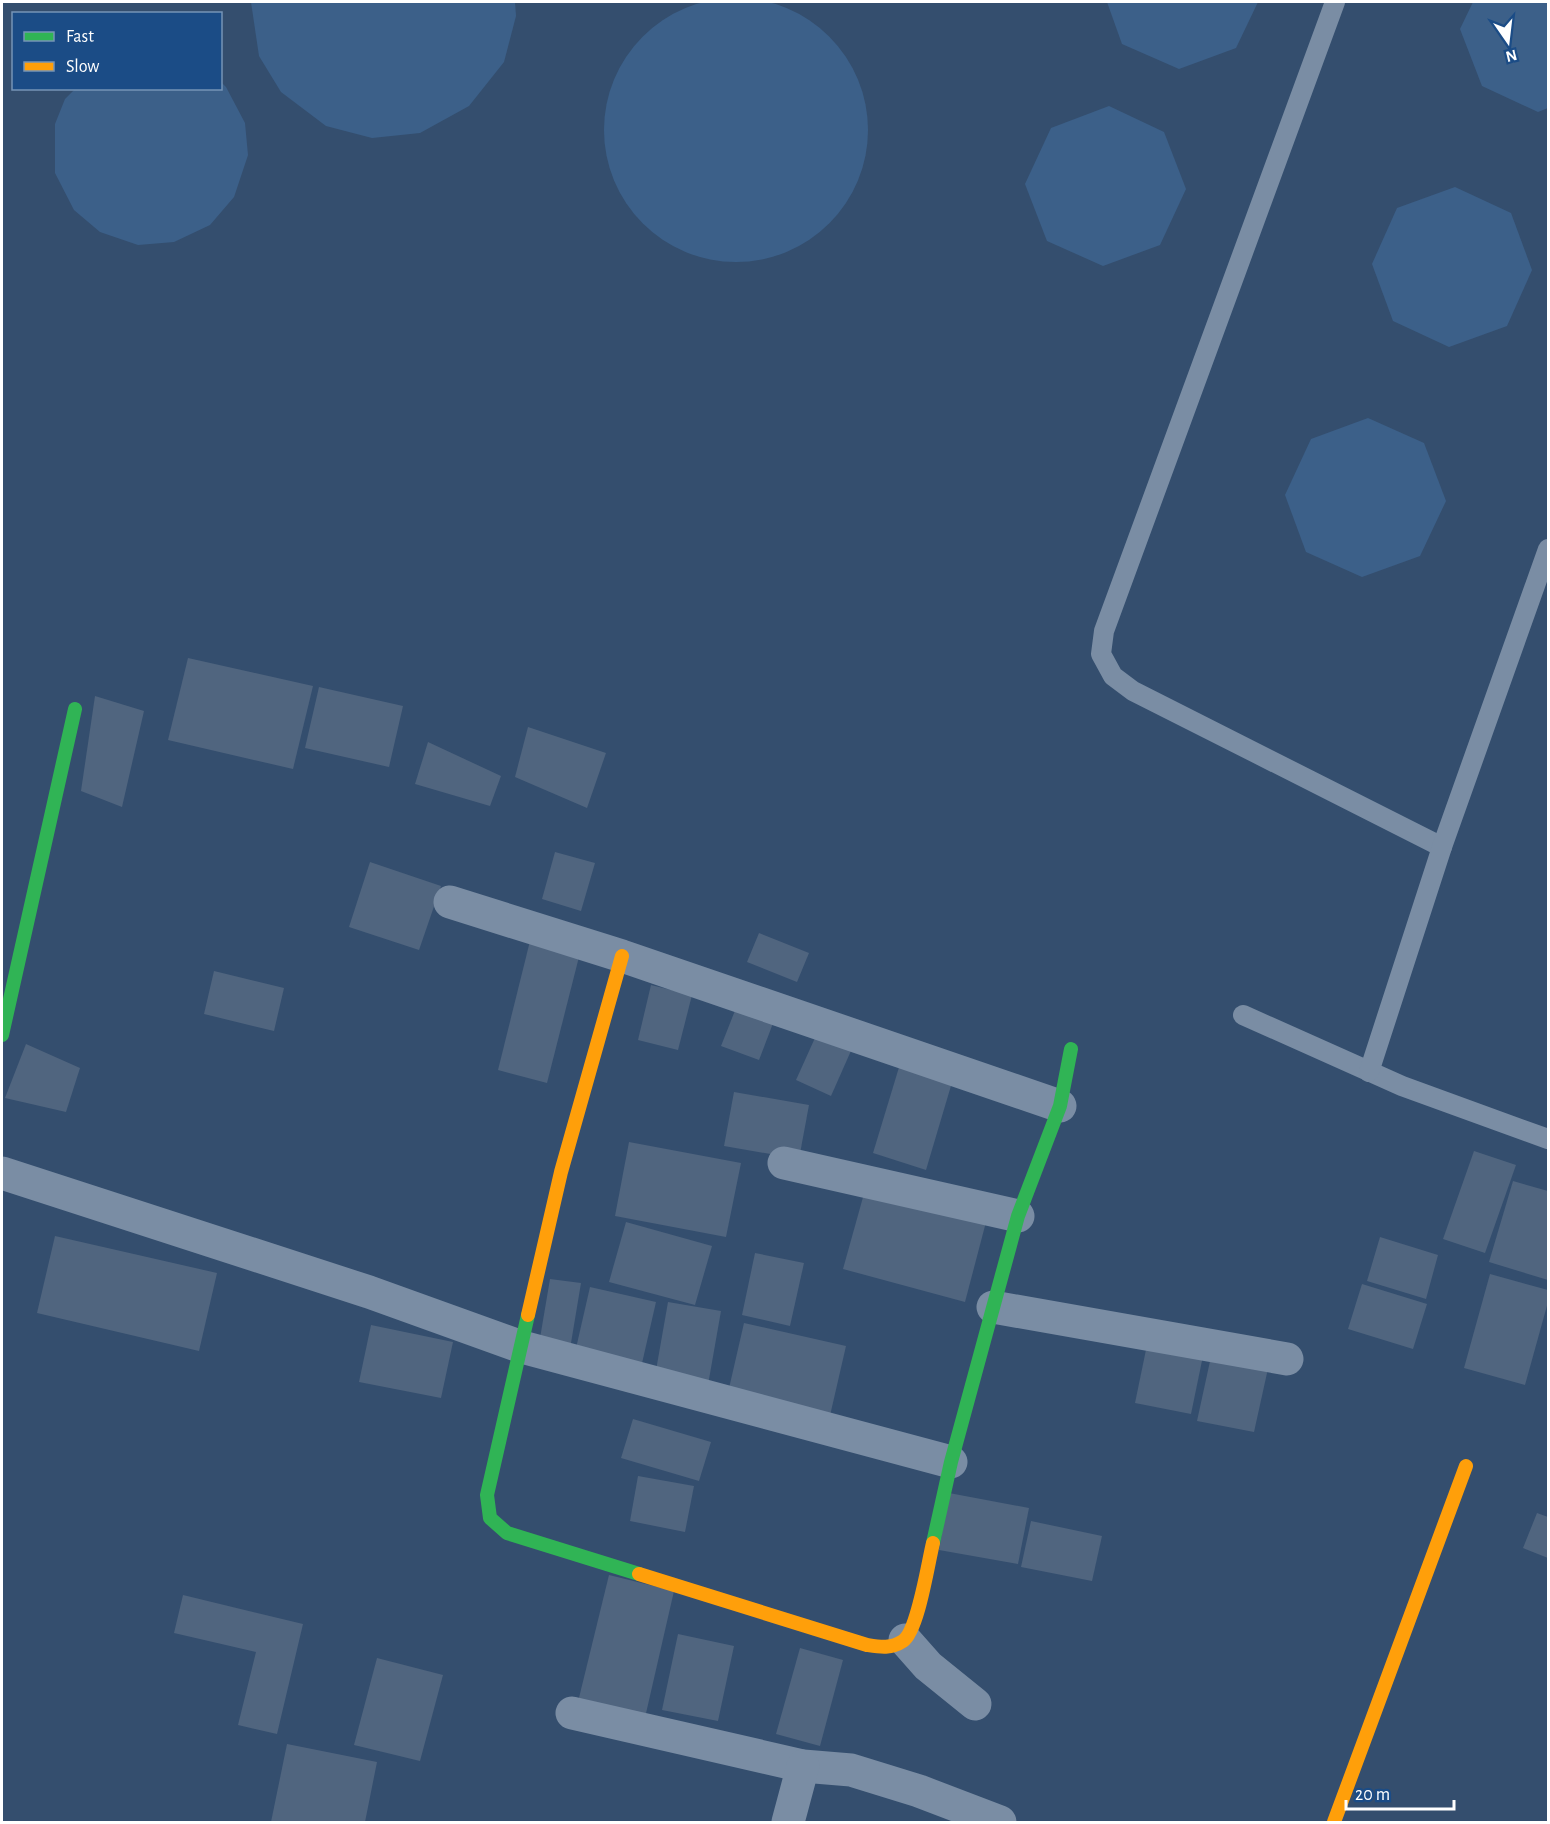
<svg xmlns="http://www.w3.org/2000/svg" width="1550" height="1824" font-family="'Alegreya Sans',sans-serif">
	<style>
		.water { fill: #3c6089 }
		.building { fill: #50657f }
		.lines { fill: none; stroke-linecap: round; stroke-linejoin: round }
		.lane { stroke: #7a8da4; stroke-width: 20 }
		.street { stroke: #7a8da4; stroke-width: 33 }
		.fast { stroke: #30b455; stroke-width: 14 }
		.slow { stroke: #ff9f0a; stroke-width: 14 }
	</style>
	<rect width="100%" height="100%" fill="#344e6e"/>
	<!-- water -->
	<g class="water">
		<circle cx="736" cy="130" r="132"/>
		<polygon points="251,2 515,2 516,16 504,62 469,106 420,133 372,138 326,126 281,92 259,56"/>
		<polygon points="1107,2 1258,2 1236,48 1179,69 1122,44"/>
		<polygon points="1473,2 1548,2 1548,108 1538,112 1482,86 1460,29"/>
		<polygon points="221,82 226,87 245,123 248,155 234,197 210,225 174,242 138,245 100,232 74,210 55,173 55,124 65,99 75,89 220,88"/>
		<polygon points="1109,106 1164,132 1186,189 1160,245 1103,266 1047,241 1025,184 1051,128"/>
		<polygon points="1455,187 1511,213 1532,270 1507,326 1449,347 1393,321 1372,264 1397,208"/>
		<polygon points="1368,418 1424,443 1446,501 1420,556 1362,577 1306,552 1285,495 1311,439"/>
	</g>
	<!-- building -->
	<g class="building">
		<polygon points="188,658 313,686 293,769 168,740"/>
		<polygon points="319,687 403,706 389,767 305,748"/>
		<polygon points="95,696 144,711 122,807 81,791"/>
		<polygon points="528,727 606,753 587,808 515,777"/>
		<polygon points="428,742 501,776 490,806 415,784"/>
		<polygon points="555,852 595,863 581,911 542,899"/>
		<polygon points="370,862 441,886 419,950 349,927"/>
		<polygon points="759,933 809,953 797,982 747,962"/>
		<polygon points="531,937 581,949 547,1083 498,1070"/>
		<polygon points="214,971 284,988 274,1031 204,1014"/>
		<polygon points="651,985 692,995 678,1050 638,1040"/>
		<polygon points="738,1003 775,1018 759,1060 721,1046"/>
		<polygon points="819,1029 854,1044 831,1096 796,1080"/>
		<polygon points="26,1044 80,1068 66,1112 5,1098"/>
		<polygon points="900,1064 953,1079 926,1170 873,1153"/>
		<polygon points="734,1092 809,1105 799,1159 724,1146"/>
		<polygon points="629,1142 741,1163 726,1237 615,1216"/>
		<polygon points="1474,1151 1516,1165 1485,1253 1443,1239"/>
		<polygon points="1513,1181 1548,1191 1548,1280 1489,1262"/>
		<polygon points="865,1190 986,1222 965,1302 843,1269"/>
		<polygon points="626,1222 712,1246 695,1305 609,1282"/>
		<polygon points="55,1236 217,1273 199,1351 37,1313"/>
		<polygon points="1380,1237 1438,1255 1426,1299 1367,1281"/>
		<polygon points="755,1253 804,1263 790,1326 742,1315"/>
		<polygon points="1490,1274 1548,1290 1548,1302 1525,1385 1464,1368"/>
		<polygon points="550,1279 581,1283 570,1349 539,1344"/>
		<polygon points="1362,1284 1427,1304 1413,1349 1348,1329"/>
		<polygon points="590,1287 656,1302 640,1372 574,1357"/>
		<polygon points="668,1302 721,1311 708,1385 655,1376"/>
		<polygon points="744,1323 846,1346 829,1420 727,1397"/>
		<polygon points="371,1325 453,1342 441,1398 359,1382"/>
		<polygon points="1148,1340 1204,1351 1191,1414 1135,1403"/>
		<polygon points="1212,1352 1269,1364 1254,1432 1197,1421"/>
		<polygon points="633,1419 711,1442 699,1481 621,1458"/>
		<polygon points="638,1476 694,1486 685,1532 630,1521"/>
		<polygon points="949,1493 1029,1508 1018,1564 939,1550"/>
		<polygon points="1537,1513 1548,1517 1548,1558 1523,1548"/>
		<polygon points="1031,1521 1102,1536 1092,1581 1021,1567"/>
		<polygon points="609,1575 674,1591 644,1722 577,1706"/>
		<polygon points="183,1595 303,1624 277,1734 238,1725 256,1652 174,1633"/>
		<polygon points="678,1634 734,1646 718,1721 662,1710"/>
		<polygon points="800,1648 843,1660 820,1746 776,1734"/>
		<polygon points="377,1658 443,1675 420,1761 354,1745"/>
		<polygon points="287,1744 377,1762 365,1822 271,1822"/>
	</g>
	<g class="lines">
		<!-- lane -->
		<g class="lane">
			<polyline points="1335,2 1104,631 1101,654 1113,676 1133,691 1442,847"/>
			<polyline points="1243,1015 1402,1086 1548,1139"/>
			<polyline points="1369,1072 1442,847 1548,549"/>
		</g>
		<!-- street -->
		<g class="street">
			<polyline points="450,902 622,956 1060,1106"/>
			<polyline points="784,1163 1018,1216"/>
			<polyline points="2,1173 369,1292 522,1347 951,1462"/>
			<polyline points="993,1307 1287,1359"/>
			<polyline points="905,1640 928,1666 975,1704"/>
			<polyline points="572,1713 803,1766 851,1770 919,1791 1000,1822"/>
			<polyline points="788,1822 803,1766"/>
		</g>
		<!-- fast -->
		<g class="fast">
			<polyline points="2,1035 75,709"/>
			<polyline points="528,1315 487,1495 490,1518 507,1533 639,1574"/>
			<polyline points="933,1543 951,1462 1018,1216 1060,1106 1071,1049"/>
		</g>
		<!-- slow -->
		<g class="slow">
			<polyline points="528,1315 561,1172 622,956"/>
			<path d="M 639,1574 L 867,1645 C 880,1647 891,1649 903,1641 C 918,1631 928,1563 933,1543"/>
			<polyline points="1334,1822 1466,1466"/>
		</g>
	</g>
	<!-- border -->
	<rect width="1550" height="1824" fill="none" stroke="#ffffff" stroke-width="6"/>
	<!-- legend -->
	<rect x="12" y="12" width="210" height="78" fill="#1b4c86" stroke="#7694b6" stroke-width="1.5"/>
	<rect x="24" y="32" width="30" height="9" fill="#30b455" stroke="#7694b6" stroke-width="1.5"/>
	<text x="66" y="42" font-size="18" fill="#ffffff">Fast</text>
	<rect x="24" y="62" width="30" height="9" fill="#ff9f0a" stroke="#7694b6" stroke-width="1.5"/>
	<text x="66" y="72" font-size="18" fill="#ffffff">Slow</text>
	<!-- north arrow -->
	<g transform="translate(1508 42) rotate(166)" stroke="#1b4c86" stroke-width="4.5" paint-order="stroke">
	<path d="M0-4.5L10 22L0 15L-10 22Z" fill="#ffffff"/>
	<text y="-9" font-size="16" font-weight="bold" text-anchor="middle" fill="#ffffff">N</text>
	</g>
	<!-- scale -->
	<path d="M1346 1800v9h108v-9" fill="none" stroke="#ffffff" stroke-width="3"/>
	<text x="1355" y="1800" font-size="18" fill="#ffffff" stroke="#1b4c86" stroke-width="4.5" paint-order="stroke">20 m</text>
</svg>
